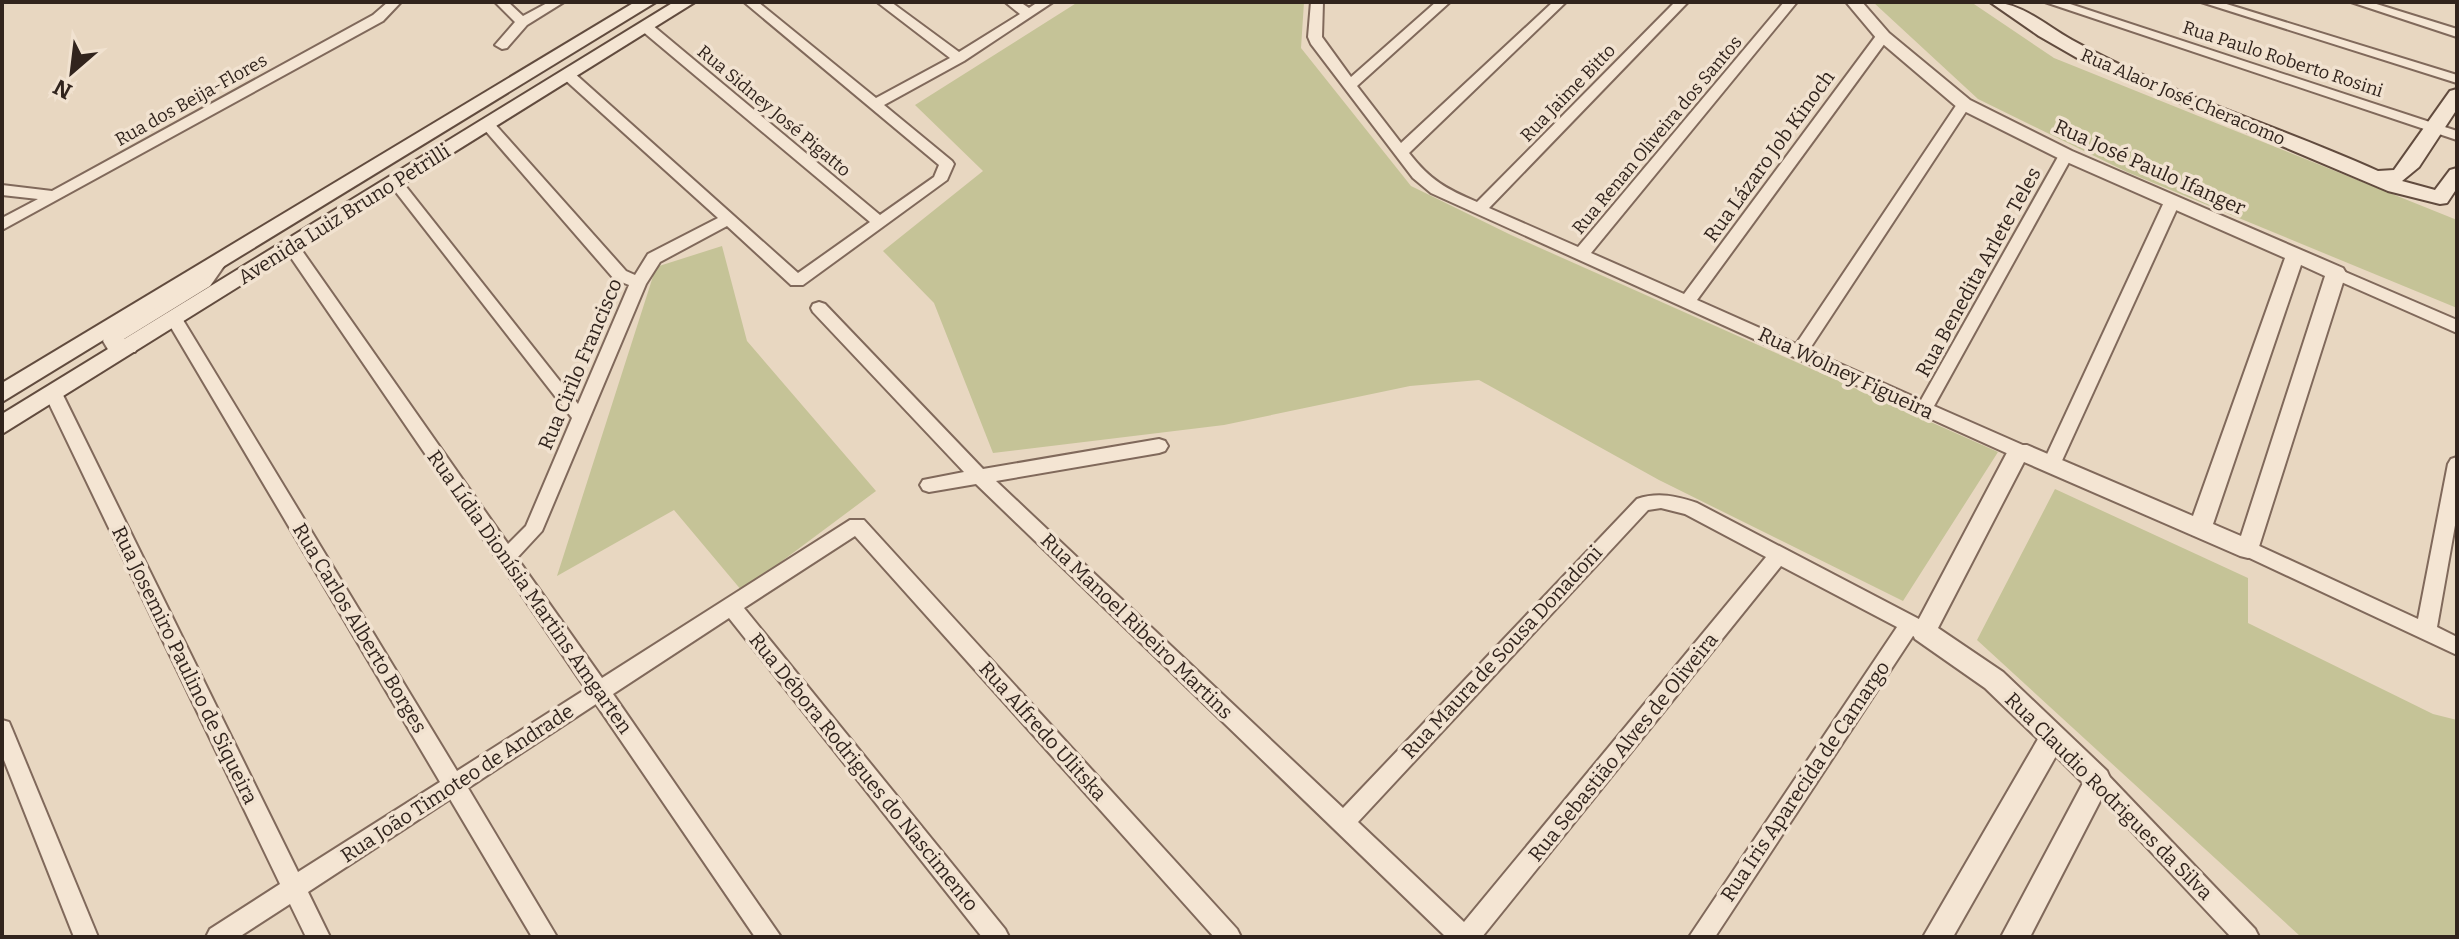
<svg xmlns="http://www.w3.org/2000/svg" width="2459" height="939" font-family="Bitter,serif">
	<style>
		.green { fill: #c5c397 }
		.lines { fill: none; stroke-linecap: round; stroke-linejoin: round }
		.minor-casing { stroke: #80695b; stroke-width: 4 }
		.tertiary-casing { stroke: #80695b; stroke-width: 4 }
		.secondary-casing { stroke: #614b3e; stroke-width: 4 }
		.minor { fill: #f4e5d3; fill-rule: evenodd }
		.tertiary { fill: #f4e5d3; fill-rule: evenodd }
		.secondary { fill: #f4e5d3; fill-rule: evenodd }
		.labels { text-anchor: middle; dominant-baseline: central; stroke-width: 7; stroke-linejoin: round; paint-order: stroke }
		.far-street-label { font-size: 18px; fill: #31241d; stroke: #f1e2d0 }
		.street-label { font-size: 20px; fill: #31241d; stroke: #f1e2d0 }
	</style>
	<rect width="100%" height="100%" fill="#e8d7c1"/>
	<!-- green -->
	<g class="green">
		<polygon points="1078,2 1304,2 1301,48 1411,186 1511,235 1998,452 1903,601 1659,480 1479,380 1410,386 1224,425 993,453 934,303 883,251 983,171 915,105"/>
		<polygon points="1873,2 1971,2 2054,58 2457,220 2457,308 2127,172 1978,99"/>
		<polygon points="722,246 747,341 876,491 742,591 674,510 557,576 656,267"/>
		<polygon points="2055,489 2248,578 2248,623 2433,714 2457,720 2457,937 2301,937 1977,640"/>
	</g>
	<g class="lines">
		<defs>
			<g id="minor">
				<polygon points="388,2 401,2 383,21 2,230 2,218 38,199 2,195 2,185 52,191 373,15"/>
				<polygon points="495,2 508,2 523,16 549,2 564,2 527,25 507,48 502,49 495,45 515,22"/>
				<polygon points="744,2 758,2 876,98 950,58 877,2 891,2 959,52 1020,14 1005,2 1020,2 1029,8 1038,2 1053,2 964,61 884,105 952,161 954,164 947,180 803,285 791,285 727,226 660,262 646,284 542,531 517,558 602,678 850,520 864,520 1237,929 1241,937 1214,937 855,536 744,608 1005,929 1009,937 982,937 729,618 613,694 781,937 755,937 596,704 468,788 557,937 532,937 450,799 308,892 330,937 306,937 290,904 239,937 206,937 210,929 280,884 44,393 47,389 53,387 62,393 298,872 440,782 166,319 174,313 180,315 457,771 586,689 283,246 291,241 296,242 508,544 526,526 572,418 388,182 390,179 400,179 578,404 629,285 614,279 483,128 483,122 493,122 626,271 635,275 648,254 718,218 563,78 563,72 573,72 798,273 870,222 641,30 641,24 651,24 880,215 934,177 939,165"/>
				<path d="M 1311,2 L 1323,2 L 1322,37 L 1351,77 L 1436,2 L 1450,2 L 1357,86 L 1401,143 L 1553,2 L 1566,2 L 1409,153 C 1430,180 1446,189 1477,202 L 1675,2 L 1688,2 L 1489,208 L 1578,247 L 1784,2 L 1797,2 L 1591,253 L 1684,294 L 1878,33 L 1888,33 L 1888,39 L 1697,300 L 1796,344 L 1959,101 L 1969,101 L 1971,104 L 1809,350 L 1921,400 L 2059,155 L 2066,150 L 2071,152 L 2073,155 L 1934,406 L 2025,446 L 2028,451 L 2025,456 L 2013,456 L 1431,193 L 1413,178 L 1311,44 L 1308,37 Z"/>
				<polygon points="2045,2 2064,2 2457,131 2457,140"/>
				<polygon points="2201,2 2220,2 2457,75 2457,83"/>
				<polygon points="2351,2 2370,2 2457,29 2457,37"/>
				<polygon points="2172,197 2180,202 2060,465 2057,470 2045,470 2042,465 2164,202"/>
				<polygon points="2336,268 2457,320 2457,333 2330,277 2328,273"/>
				<path d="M 819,302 L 825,304 L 983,469 L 1159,439 L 1165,441 L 1168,446 L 1165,451 L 1159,453 L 996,481 L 1343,808 L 1637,499 C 1658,492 1676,496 1697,503 L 1917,618 L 1931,626 L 1934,632 L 1931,638 L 1924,640 L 1913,636 L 1715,937 L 1689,937 L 1897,627 L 1781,566 L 1482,937 L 1446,937 L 976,484 L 929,492 L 923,490 L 920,485 L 923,480 L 964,472 L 813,312 L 811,308 L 813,304 ZM 1661,508 L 1685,514 L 1766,557 L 1464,922 L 1358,822 L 1648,510 Z"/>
				<polygon points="2457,457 2457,514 2437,627 2457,637 2457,655 2241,554 2239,549 2241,544 2248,541 2255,544 2418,619 2448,464 2451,459"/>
				<polygon points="2,720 9,722 12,729 98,937 74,937 2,755"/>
				<polygon points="2098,770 2106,773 2255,929 2259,937 2231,937 2090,787 2087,780 2090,773"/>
			</g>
			<g id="tertiary">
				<path d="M 1846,2 L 1862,2 L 1889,33 L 1970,100 L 2072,151 L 2343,268 L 2346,273 L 2256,556 L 2248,558 L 2240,556 L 2024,462 L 1938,628 L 2003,672 L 2107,771 L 2111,780 L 2030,937 L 2001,937 L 2083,783 L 2056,756 L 1953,937 L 1923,937 L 2038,739 L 1985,688 L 1915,639 L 1912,632 L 2011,445 L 2027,445 L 2193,516 L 2285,258 L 2060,159 L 1958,108 L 1877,39 ZM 2301,265 L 2325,276 L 2241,536 L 2213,524 Z"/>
				<polygon points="214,259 224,266 210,286 124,339 135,342 138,347 135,352 109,351 103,341 109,330 196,276 207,261"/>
			</g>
			<g id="secondary">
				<polygon points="635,2 656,2 2,402 2,383"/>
				<polygon points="674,2 695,2 2,434 2,414"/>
				<path d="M 1990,2 C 2021,2 2045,25 2072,40 C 2169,94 2276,125 2378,171 L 2394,170 L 2450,91 L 2457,89 L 2457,109 L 2419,167 L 2402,181 L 2435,190 L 2450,170 L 2457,168 L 2457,188 L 2447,203 L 2440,204 L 2388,191 L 2086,63 L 2039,36 Z"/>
			</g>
		</defs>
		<!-- minor casing -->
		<use href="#minor" class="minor-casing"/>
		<!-- tertiary casing -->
		<use href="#tertiary" class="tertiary-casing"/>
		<!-- secondary casing -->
		<use href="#secondary" class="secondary-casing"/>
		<!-- minor -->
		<use href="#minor" class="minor"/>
		<!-- tertiary -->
		<use href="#tertiary" class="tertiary"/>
		<!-- secondary -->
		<use href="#secondary" class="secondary"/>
	</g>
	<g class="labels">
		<!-- far-street labels -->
		<g class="far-street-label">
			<text transform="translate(2283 59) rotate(18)">Rua Paulo Roberto Rosini</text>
			<text transform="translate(1568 93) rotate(-46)">Rua Jaime Bitto</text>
			<text transform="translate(2183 97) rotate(23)">Rua Alaor José Cheracomo</text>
			<text transform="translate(191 100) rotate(-29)">Rua dos Beija-Flores</text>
			<text transform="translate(774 111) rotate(40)">Rua Sidney José Pigatto</text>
			<text transform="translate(1657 135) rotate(-50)">Rua Renan Oliveira dos Santos</text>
		</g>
		<!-- street labels -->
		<g class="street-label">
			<text transform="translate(1769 156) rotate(-54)">Rua Lázaro Job Kinoch</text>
			<text transform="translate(2150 167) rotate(24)">Rua José Paulo Ifanger</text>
			<text transform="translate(344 214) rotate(-32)">Avenida Luiz Bruno Petrilli</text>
			<text transform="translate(1978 272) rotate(-61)">Rua Benedita Arlete Teles</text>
			<text transform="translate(580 364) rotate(-67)">Rua Cirilo Francisco</text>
			<text transform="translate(1846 373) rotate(25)">Rua Wolney Figueira</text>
			<text transform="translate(530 592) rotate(55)">Rua Lídia Dionísia Martins Amgarten</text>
			<text transform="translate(1137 626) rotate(44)">Rua Manoel Ribeiro Martins</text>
			<text transform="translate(360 628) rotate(59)">Rua Carlos Alberto Borges</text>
			<text transform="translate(1502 652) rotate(-47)">Rua Maura de Sousa Donadoni</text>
			<text transform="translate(185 665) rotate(64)">Rua Josemiro Paulino de Siqueira</text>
			<text transform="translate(1043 731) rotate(48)">Rua Alfredo Ulitska</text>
			<text transform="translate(1623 747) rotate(-51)">Rua Sebastião Alves de Oliveira</text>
			<text transform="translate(864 772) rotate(51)">Rua Débora Rodrigues do Nascimento</text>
			<text transform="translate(1805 781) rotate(-56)">Rua Iris Aparecida de Camargo</text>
			<text transform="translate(457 783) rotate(-33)">Rua João Timoteo de Andrade</text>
			<text transform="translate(2109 796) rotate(45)">Rua Claudio Rodrigues da Silva</text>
		</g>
	</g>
	<!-- border -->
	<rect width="2459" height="939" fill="none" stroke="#31241d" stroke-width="8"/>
	<!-- north arrow -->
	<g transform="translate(72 72) rotate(208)" stroke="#f1e2d0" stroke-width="6" paint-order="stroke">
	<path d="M0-6L14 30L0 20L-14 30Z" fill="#31241d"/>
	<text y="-12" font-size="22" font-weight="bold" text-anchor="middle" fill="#31241d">N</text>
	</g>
</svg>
